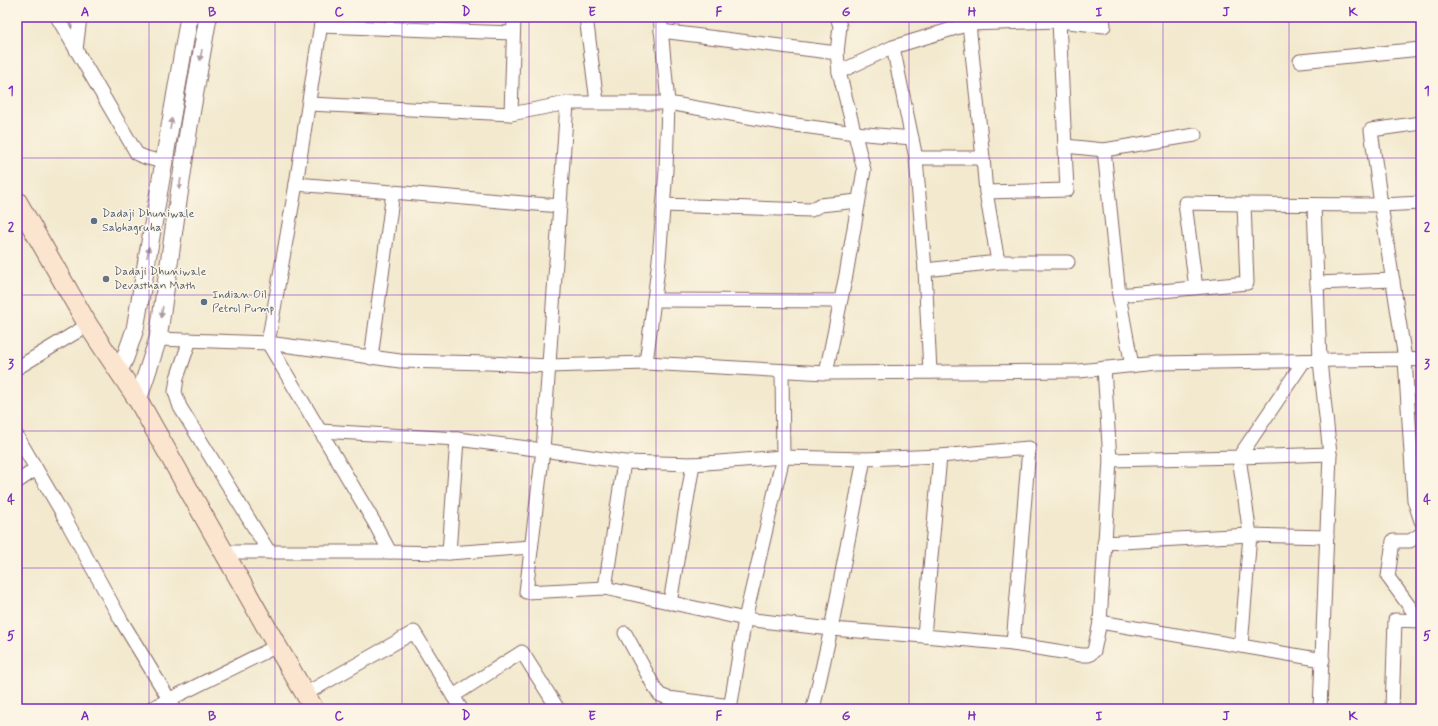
<svg xmlns="http://www.w3.org/2000/svg" width="1438" height="726" font-family="Mynerve,sans-serif">
	<style>
		.lines { fill: none; stroke-linecap: round; stroke-linejoin: round }
		.minor-casing { stroke: #856664; stroke-width: 15 }
		.tertiary-casing { stroke: #856664; stroke-width: 19 }
		.secondary-casing { stroke: #856664; stroke-width: 21 }
		.minor { stroke: #fff; stroke-width: 13 }
		.tertiary { stroke: #fff; stroke-width: 17 }
		.secondary { stroke: #fbe5cf; stroke-width: 19 }
		.oneway { fill: #ae9aa0 }
		.grid { fill: none; stroke: #7b2cbf; stroke-width: 1; stroke-opacity: 0.55 }
		.service-dot { fill: #5c6f8a; stroke: #fcf5e5; stroke-width: 1.5 }
		.worship-dot { fill: #6b7280; stroke: #fcf5e5; stroke-width: 1.5 }
		.labels { text-anchor: middle; dominant-baseline: central; stroke-width: 3; stroke-linejoin: round; paint-order: stroke }
		.service-label { font-size: 12px; fill: #4e5e75; stroke: #fcf5e5; text-anchor: start }
		.worship-label { font-size: 12px; fill: #5b616d; stroke: #fcf5e5; text-anchor: start }
		.neatline { fill: none; stroke: #7b2cbf; stroke-width: 1.5 }
		.grid-label { font-size: 13px; text-anchor: middle; font-weight: bold; fill: #7b2cbf }
	</style>
	<rect width="100%" height="100%" fill="#fcf5e5"/>
	<filter id="ink" filterUnits="userSpaceOnUse"><feTurbulence type="fractalNoise" baseFrequency=".025" numOctaves="2"/><feDisplacementMap in="SourceGraphic" scale="8" xChannelSelector="R" yChannelSelector="G"/><feConvolveMatrix kernelMatrix="1 2 1 2 8 2 1 2 1" color-interpolation-filters="sRGB"/></filter>
	<filter id="wash" filterUnits="userSpaceOnUse"><feTurbulence type="fractalNoise" baseFrequency=".012" numOctaves="4" result="noise"/><feDisplacementMap in="SourceGraphic" scale="16" xChannelSelector="R" yChannelSelector="G"/><feGaussianBlur stdDeviation="0.9" result="paint"/><feColorMatrix in="noise" values="0 0 0 0 0 0 0 0 0 0 0 0 0 0 0 0 0 1.4 0 .05"/><feComposite in="paint" operator="in"/></filter>
	<g filter="url(#wash)">
		<rect width="100%" height="100%" fill="#f2e9ce"/>
	</g>
	<g filter="url(#ink)">
		<g class="lines">
			<defs>
				<g id="minor">
					<polyline points="57,17 137,154 147,158 164,162"/>
					<polyline points="322,17 296,184 268,343 374,522 390,552 449,553 457,439 543,450 567,103"/>
					<polyline points="586,17 597,102"/>
					<polyline points="660,17 668,103 788,124 855,133 912,138"/>
					<polyline points="837,17 840,26 837,53"/>
					<polyline points="1059,21 1104,26 1103,17"/>
					<polyline points="969,24 1059,21 1067,190 986,192"/>
					<polyline points="321,26 513,33"/>
					<polyline points="661,31 837,53 839,72"/>
					<polyline points="76,50 80,17"/>
					<polyline points="1300,61 1421,49"/>
					<polyline points="309,104 511,114"/>
					<polyline points="1421,123 1371,130 1381,205 1405,359 1421,360"/>
					<polyline points="1065,146 1104,150 1119,295 1247,283 1244,204 1185,203 1196,288"/>
					<polyline points="1104,150 1195,135"/>
					<polyline points="916,158 983,158"/>
					<polyline points="296,184 560,206"/>
					<polyline points="1244,204 1381,205 1421,203"/>
					<polyline points="663,205 811,210 820,205 858,201"/>
					<polyline points="1314,205 1320,361 1330,454 1320,709"/>
					<polyline points="998,262 1068,262"/>
					<polyline points="925,270 930,372"/>
					<polyline points="1317,283 1393,280"/>
					<polyline points="1119,295 1132,366"/>
					<polyline points="654,300 840,301"/>
					<polyline points="158,339 268,343 400,361 489,363 549,366 646,363 659,260 666,170 668,103 567,103 511,114 514,17"/>
					<polyline points="190,340 177,378 175,392 180,407 269,552"/>
					<polyline points="371,358 393,192"/>
					<polyline points="646,363 826,373 846,275 864,170 839,72 893,47 916,158 925,270 998,262 986,192 983,158 969,24 893,47"/>
					<polyline points="17,368 88,325"/>
					<polyline points="826,373 1079,371 1156,363 1405,359 1414,500 1421,521"/>
					<polyline points="320,431 457,439"/>
					<polyline points="17,436 61,511 121,620 175,709"/>
					<polyline points="1110,460 1239,457 1304,361"/>
					<polyline points="624,462 543,450 526,592 605,588 745,619 831,629 924,636 940,456"/>
					<polyline points="17,482 36,469"/>
					<polyline points="1104,543 1250,535 1239,457 1330,454"/>
					<polyline points="224,552 390,552"/>
					<polyline points="449,553 531,547"/>
					<polyline points="605,588 624,462 693,464 783,457 864,459"/>
					<polyline points="670,603 693,464"/>
					<polyline points="1420,621 1388,577 1393,541 1410,541 1421,534"/>
					<polyline points="1100,622 1323,660"/>
					<polyline points="625,633 656,690 660,695 668,698 731,706"/>
					<polyline points="1013,644 1081,655 1089,655 1094,651 1100,622 1110,460 1104,368"/>
					<polyline points="1241,646 1250,535 1327,537"/>
					<polyline points="305,694 414,632 461,709"/>
					<polyline points="453,696 522,652 558,709"/>
					<polyline points="150,709 277,646"/>
					<polyline points="730,709 745,619 783,457 782,371"/>
					<polyline points="813,709 831,629 864,459 940,456 1029,448 1013,644 924,636"/>
					<polyline points="1392,709 1395,620 1421,621"/>
				</g>
				<g id="tertiary">
					<polyline points="119,371 125,358 135,329 189,17"/>
					<polyline points="138,400 158,339 189,126 208,17"/>
				</g>
				<polyline id="secondary" points="17,201 88,325 138,400 277,646 314,709"/>
			</defs>
			<!-- minor casing -->
			<use href="#minor" class="minor-casing"/>
			<!-- tertiary casing -->
			<use href="#tertiary" class="tertiary-casing"/>
			<!-- secondary casing -->
			<use href="#secondary" class="secondary-casing"/>
			<!-- minor -->
			<use href="#minor" class="minor"/>
			<!-- tertiary -->
			<use href="#tertiary" class="tertiary"/>
			<!-- secondary -->
			<use href="#secondary" class="secondary"/>
		</g>
		<!-- one-way arrows -->
		<defs><path id="oneway-solid" d="M-6-.8H1V-3.2L6.5 0L1 3.2V.8H-6Z"/></defs>
		<g class="oneway">
			<use href="#oneway-solid" transform="translate(201 55) rotate(100)"/>
			<use href="#oneway-solid" transform="translate(171 124) rotate(-80)"/>
			<use href="#oneway-solid" transform="translate(180 184) rotate(98)"/>
			<use href="#oneway-solid" transform="translate(148 252) rotate(-80)"/>
			<use href="#oneway-solid" transform="translate(162 312) rotate(98)"/>
		</g>
	</g>
	<!-- grid -->
	<path class="grid" d="M 149,17 L 149,709M 275,17 L 275,709M 402,17 L 402,709M 529,17 L 529,709M 656,17 L 656,709M 782,17 L 782,709M 909,17 L 909,709M 1036,17 L 1036,709M 1163,17 L 1163,709M 1289,17 L 1289,709M 17,158 L 1421,158M 17,295 L 1421,295M 17,431 L 1421,431M 17,568 L 1421,568"/>
	<!-- markers -->
	<g class="service-dot">
		<circle cx="94" cy="221" r="4"/>
		<circle cx="204" cy="302" r="4"/>
	</g>
	<circle class="worship-dot" cx="106" cy="279" r="4"/>
	<g class="labels">
		<!-- service labels -->
		<g class="service-label">
			<text x="102" y="214">Dadaji Dhuniwale<tspan x="102" dy="14">Sabhagruha</tspan></text>
			<text x="212" y="295">Indian Oil<tspan x="212" dy="14">Petrol Pump</tspan></text>
		</g>
		<!-- worship labels -->
		<g class="worship-label">
			<text x="114" y="272">Dadaji Dhuniwale<tspan x="114" dy="14">Devasthan Math</tspan></text>
		</g>
	</g>
	<!-- margin -->
	<rect width="1438" height="726" fill="none" stroke="#fcf5e5" stroke-width="44"/>
	<rect x="22" y="22" width="1394" height="682" class="neatline"/>
	<g class="grid-label">
		<text x="85" y="16">A</text>
		<text x="212" y="16">B</text>
		<text x="339" y="16">C</text>
		<text x="466" y="16">D</text>
		<text x="592" y="16">E</text>
		<text x="719" y="16">F</text>
		<text x="846" y="16">G</text>
		<text x="972" y="16">H</text>
		<text x="1099" y="16">I</text>
		<text x="1226" y="16">J</text>
		<text x="1353" y="16">K</text>
		<text x="11" y="95">1</text>
		<text x="1427" y="95">1</text>
		<text x="11" y="231">2</text>
		<text x="1427" y="231">2</text>
		<text x="11" y="368">3</text>
		<text x="1427" y="368">3</text>
		<text x="11" y="504">4</text>
		<text x="1427" y="504">4</text>
		<text x="11" y="640">5</text>
		<text x="1427" y="640">5</text>
		<text x="85" y="720">A</text>
		<text x="212" y="720">B</text>
		<text x="339" y="720">C</text>
		<text x="466" y="720">D</text>
		<text x="592" y="720">E</text>
		<text x="719" y="720">F</text>
		<text x="846" y="720">G</text>
		<text x="972" y="720">H</text>
		<text x="1099" y="720">I</text>
		<text x="1226" y="720">J</text>
		<text x="1353" y="720">K</text>
	</g>
</svg>
